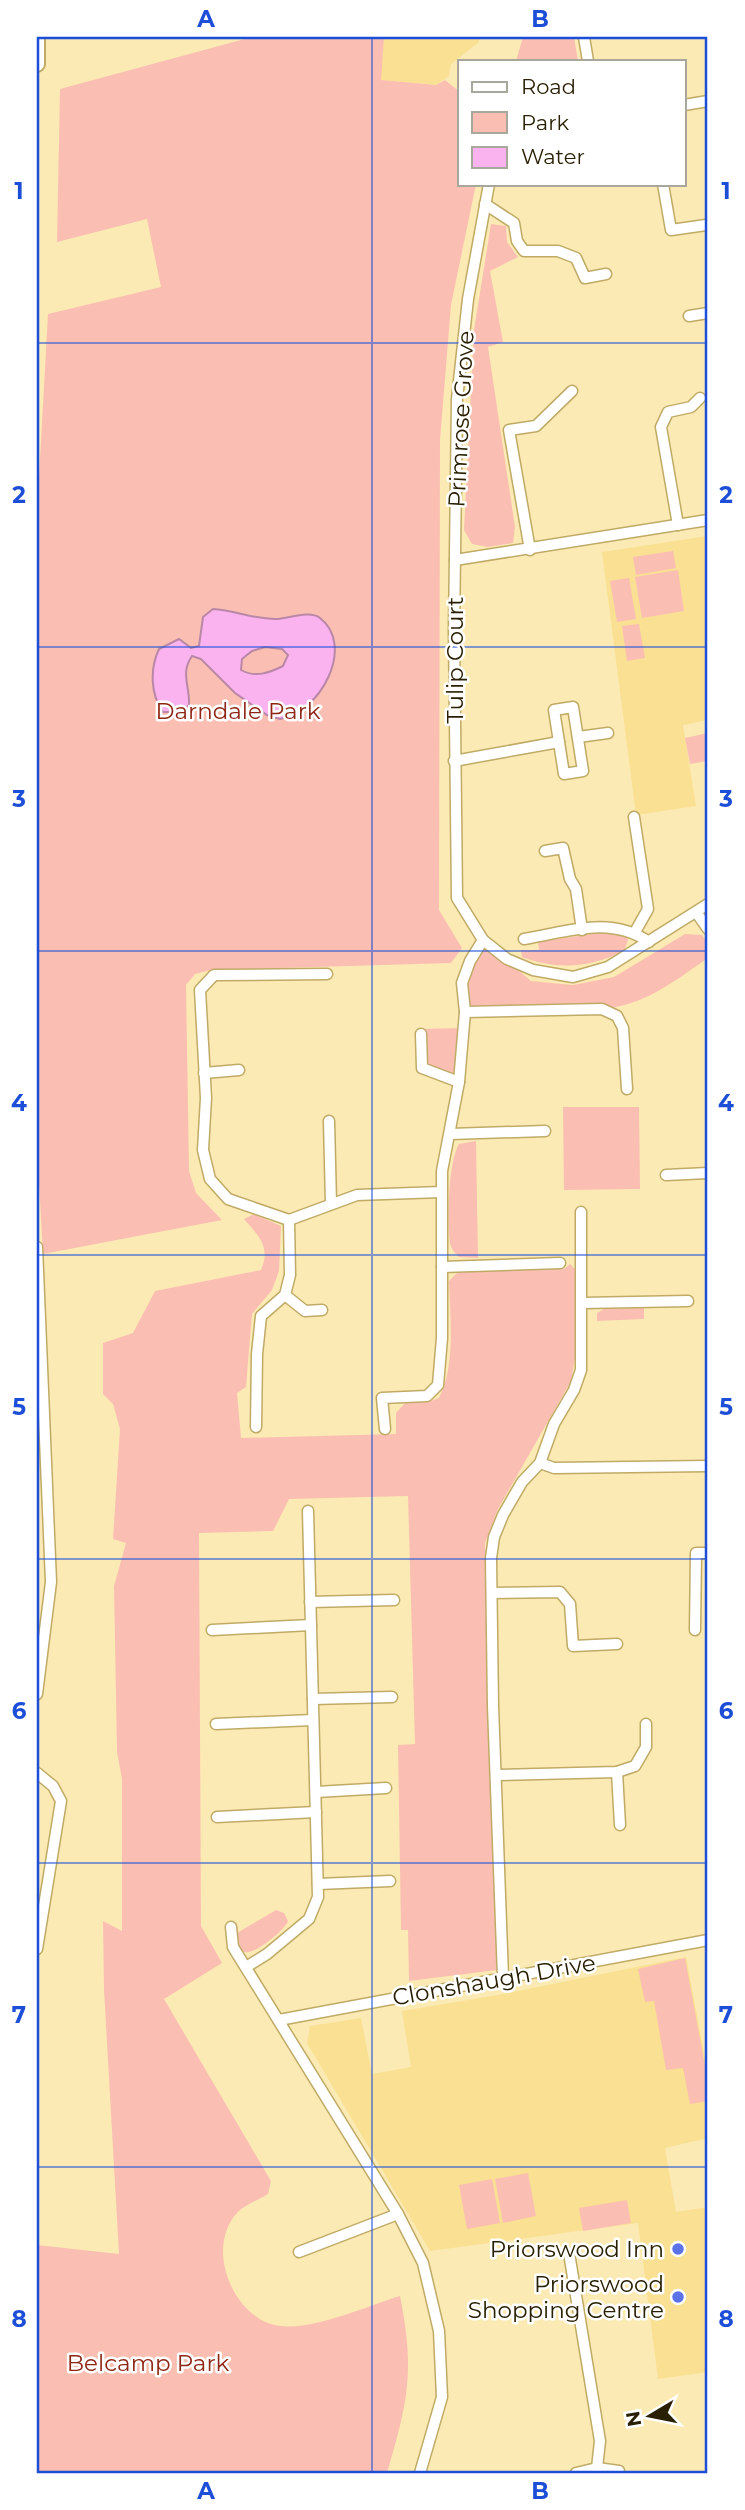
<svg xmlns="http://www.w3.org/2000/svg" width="745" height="2510" font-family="Montserrat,sans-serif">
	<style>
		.built { fill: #f9e092 }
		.green { fill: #fabfb2 }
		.water { fill: #fab3ef; stroke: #bb87a8; stroke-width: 2; fill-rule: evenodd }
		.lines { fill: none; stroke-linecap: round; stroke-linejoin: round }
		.street-casing { stroke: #bfaa66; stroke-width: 13 }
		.secondary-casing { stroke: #bfaa66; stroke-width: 18 }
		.street { stroke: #fff; stroke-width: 10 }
		.secondary { stroke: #fff; stroke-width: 14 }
		.grid { fill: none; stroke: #1d4ed8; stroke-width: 2; stroke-opacity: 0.55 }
		.poi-dot { fill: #5c72e9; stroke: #fff; stroke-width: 2.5 }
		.labels { text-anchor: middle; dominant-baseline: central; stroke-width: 5; stroke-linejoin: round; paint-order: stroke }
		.street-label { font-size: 23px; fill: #292004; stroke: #fff }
		.park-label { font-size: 23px; fill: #8f2615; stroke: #fff }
		.poi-label { font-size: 23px; fill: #292004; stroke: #fff; text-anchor: end }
		.neatline { fill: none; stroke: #1d4ed8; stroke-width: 2.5 }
		.grid-label { font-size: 23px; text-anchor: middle; font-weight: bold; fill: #1d4ed8 }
	</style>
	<rect width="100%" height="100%" fill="#fceab4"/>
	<!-- built -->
	<g class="built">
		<polygon points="384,37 479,37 479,42 451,64 449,76 436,85 380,80"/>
		<polygon points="708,536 708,720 683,725 696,806 636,815 602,552"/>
		<polygon points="686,1957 708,2074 708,2138 665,2148 676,2212 708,2207 708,2372 658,2379 638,2223 430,2251 307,2043 310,2026 361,2018 372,2074 411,2067 402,2011 498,1995"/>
	</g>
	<!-- green -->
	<g class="green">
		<polygon points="252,37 384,37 381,80 436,85 445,80 460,92 460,184 476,184 451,305 440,440 439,910 462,948 451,963 211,970 195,974 186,985 189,1171 196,1193 222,1220 43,1254 37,1147 37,513 48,314 161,287 147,219 57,242 60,89"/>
		<polygon points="523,37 574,37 578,61 516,61"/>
		<polygon points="491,224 506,226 507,242 518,257 490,271 503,342 488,347 515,527 513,543 488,547 472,544 464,530 474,330"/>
		<polygon points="673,551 676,568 636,575 633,557"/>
		<polygon points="678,570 684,611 642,618 635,577"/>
		<polygon points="629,578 636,619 617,622 610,581"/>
		<polygon points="639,624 645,658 627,661 622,626"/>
		<polygon points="708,733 708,761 690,764 685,738"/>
		<path d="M 605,932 L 625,934 L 628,940 L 624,951 C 590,968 557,970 522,957 L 521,950 L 539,950 L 538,942 Z"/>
		<path d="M 685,934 L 702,935 L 708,943 L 708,958 C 683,975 658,995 628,1004 C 583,1017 513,1011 465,1012 L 462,983 L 483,941 L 531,981 L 573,985 L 614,977 Z"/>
		<polygon points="463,1028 459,1082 422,1068 421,1029"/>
		<polygon points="563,1107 639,1107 640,1189 564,1190"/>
		<path d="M 476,1141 L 478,1258 L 459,1257 C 455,1253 451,1249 450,1243 C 447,1221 448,1162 459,1144 Z"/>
		<path d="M 254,1214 L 281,1226 L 279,1271 L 272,1290 L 252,1314 L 246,1387 L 237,1393 L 241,1438 L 396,1434 L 396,1413 L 405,1403 L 428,1402 L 439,1398 C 456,1365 450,1317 449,1281 L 458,1272 L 564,1269 L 570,1264 L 575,1269 L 576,1352 L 571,1381 L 498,1509 L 485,1543 L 487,1705 L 496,1775 L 497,1970 L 409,1981 L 408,1930 L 401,1930 L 398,1745 L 415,1744 L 408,1496 L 289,1499 L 273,1531 L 199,1533 L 201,1926 L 222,1963 L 164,1999 L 271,2181 L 268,2194 C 259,2200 244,2205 237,2213 C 204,2249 234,2321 281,2326 C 314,2330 367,2306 400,2296 C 415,2371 408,2401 387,2473 L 37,2473 L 37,2245 L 119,2254 L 104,1990 L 103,1921 L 122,1931 L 122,1779 L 117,1752 L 114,1586 L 126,1543 L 113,1539 L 120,1429 L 113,1404 L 103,1394 L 103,1343 L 133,1333 L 155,1291 L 261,1270 C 271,1248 259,1236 244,1219 Z"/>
		<polygon points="644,1308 644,1319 597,1321 597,1313 604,1309"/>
		<path d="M 276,1910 L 284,1913 L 288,1921 C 285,1930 258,1951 249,1952 C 242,1953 238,1950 233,1947 L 232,1936 Z"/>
		<polygon points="685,1958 708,2082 708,2101 690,2104 683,2068 666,2070 654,2001 645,2002 638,1969"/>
		<polygon points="528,2173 536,2216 503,2223 495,2179"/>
		<polygon points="492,2179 500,2223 467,2229 459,2185"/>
		<polygon points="627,2200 631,2223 583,2231 579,2208"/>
	</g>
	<!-- water -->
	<path class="water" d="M 213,609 C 235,610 255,620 278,619 C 290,618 310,610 320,618 C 356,646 320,713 280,719 L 267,715 L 235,693 L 201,659 L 192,656 C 180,673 190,686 189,705 L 181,712 L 163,712 C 150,694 150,668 159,649 L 179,639 L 191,648 L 199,646 L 203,617 ZM 265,647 L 282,649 L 288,655 L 283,666 C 269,673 255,678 241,670 L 242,659 L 252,651 Z"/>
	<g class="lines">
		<defs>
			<g id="street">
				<polyline points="584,37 588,61"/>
				<polyline points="684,105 708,101"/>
				<polyline points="489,184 468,299 457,399 454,631 457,898 483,940 507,959 533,970 573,977 608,967 708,904"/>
				<polyline points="663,184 671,230 706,225"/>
				<polyline points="485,204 514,223 517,241 524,251 558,251 576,258 585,278 606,274"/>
				<polyline points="689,316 708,313"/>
				<polyline points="678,525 661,427 668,412 691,407 700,398"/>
				<polyline points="530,550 509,430 536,426 572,391"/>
				<polyline points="455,560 708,520"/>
				<polygon points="573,707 583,771 564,774 554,710"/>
				<polyline points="578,737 608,733"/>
				<polyline points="454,761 559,742"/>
				<polyline points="634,817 648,909 635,932"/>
				<polyline points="545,851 563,848 570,879 576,889 582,930"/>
				<polyline points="696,912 708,929"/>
				<path d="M 524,939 C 567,932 610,915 649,942"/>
				<polyline points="327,974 214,975 200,990 206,1098 203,1150 210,1179 228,1199 289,1220 357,1195 441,1192"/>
				<polyline points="465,1012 602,1009 617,1016 623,1028 627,1089"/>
				<polyline points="421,1034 422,1068 459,1082"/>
				<polyline points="204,1073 239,1070"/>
				<polyline points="329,1121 331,1204"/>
				<polyline points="450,1134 545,1131"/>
				<polyline points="666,1175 708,1173"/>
				<polyline points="37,1247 51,1582 37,1694"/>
				<polyline points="442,1267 560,1263"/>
				<polyline points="285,1295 305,1311 322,1310"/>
				<polyline points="583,1303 688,1301"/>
				<polyline points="256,1427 257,1354 261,1316 285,1295 290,1275 289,1220"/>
				<polyline points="385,1429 382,1398 427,1396 438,1385 442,1338 442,1171 459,1082 465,1012 462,983 470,961 483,940"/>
				<polyline points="540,1463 554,1468 708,1466"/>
				<polyline points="492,1593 560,1592 570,1604 573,1646 617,1644"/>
				<polyline points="310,1602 394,1600"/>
				<polyline points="212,1630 311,1625"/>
				<polyline points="695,1630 696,1553 708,1553"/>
				<polyline points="313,1699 392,1697"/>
				<polyline points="216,1724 313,1720"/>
				<polyline points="617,1772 620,1825"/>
				<polyline points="37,1773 53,1786 61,1801 37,1949"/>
				<polyline points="496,1775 617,1772 635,1766 646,1747 646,1724"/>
				<polyline points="316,1792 386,1788"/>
				<polyline points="217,1817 316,1812"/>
				<polyline points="318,1884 390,1881"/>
				<polyline points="231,1927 233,1947 398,2214 423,2263 439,2331 442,2397 420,2473"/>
				<polyline points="246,1967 267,1954 309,1919 318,1897 308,1511"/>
				<polyline points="503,1977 493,1706 491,1558 494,1537 503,1515 522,1482 540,1463 554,1424 574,1390 581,1370 581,1212"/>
				<polyline points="279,2020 708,1940"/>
				<polyline points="299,2252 398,2214"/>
				<polyline points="569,2253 600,2441 597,2468 576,2473"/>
				<polyline points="597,2468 619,2471"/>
			</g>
			<polyline id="secondary" points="37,64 37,37"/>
		</defs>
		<!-- street casing -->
		<use href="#street" class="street-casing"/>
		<!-- secondary casing -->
		<use href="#secondary" class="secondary-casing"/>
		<!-- street -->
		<use href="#street" class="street"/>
		<!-- secondary -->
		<use href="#secondary" class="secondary"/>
	</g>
	<!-- grid -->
	<path class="grid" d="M 372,37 L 372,2473M 37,343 L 708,343M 37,647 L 708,647M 37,951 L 708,951M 37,1255 L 708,1255M 37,1559 L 708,1559M 37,1863 L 708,1863M 37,2167 L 708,2167"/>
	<!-- markers -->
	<g class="poi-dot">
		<circle cx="678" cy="2249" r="7"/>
		<circle cx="678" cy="2297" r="7"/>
	</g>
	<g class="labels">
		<!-- street labels -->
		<g class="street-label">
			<text transform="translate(461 419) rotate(-87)">Primrose Grove</text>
			<text transform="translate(455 660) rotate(-90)">Tulip Court</text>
			<text transform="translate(494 1980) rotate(-10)">Clonshaugh Drive</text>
		</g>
		<!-- park labels -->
		<g class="park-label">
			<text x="238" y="711">Darndale Park</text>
			<text x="148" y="2363">Belcamp Park</text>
		</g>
		<!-- poi labels -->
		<g class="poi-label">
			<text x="664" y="2249">Priorswood Inn</text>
			<text x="664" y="2284">Priorswood<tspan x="664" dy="26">Shopping Centre</tspan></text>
		</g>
	</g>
	<!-- border -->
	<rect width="745" height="2510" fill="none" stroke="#ffffff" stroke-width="77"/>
	<!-- legend -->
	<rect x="458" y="60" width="228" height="126" fill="#ffffff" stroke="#a9a69b" stroke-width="2"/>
	<rect x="472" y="82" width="35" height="10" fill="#ffffff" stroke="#a9a69b" stroke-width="2"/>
	<text x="521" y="94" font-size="21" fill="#292004">Road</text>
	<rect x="472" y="112" width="35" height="21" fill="#fabfb2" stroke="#a9a69b" stroke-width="2"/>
	<text x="521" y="130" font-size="21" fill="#292004">Park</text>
	<rect x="472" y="147" width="35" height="21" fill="#fab3ef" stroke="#a9a69b" stroke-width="2"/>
	<text x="521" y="164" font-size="21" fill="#292004">Water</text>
	<!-- north arrow -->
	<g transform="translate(650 2416) rotate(260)" stroke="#ffffff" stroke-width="5" paint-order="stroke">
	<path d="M0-5L12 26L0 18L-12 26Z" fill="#292004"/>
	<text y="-10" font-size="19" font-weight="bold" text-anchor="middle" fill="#292004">N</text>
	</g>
	<rect x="38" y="38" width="668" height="2434" class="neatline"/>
	<g class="grid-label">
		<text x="206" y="27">A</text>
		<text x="540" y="27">B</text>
		<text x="19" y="199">1</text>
		<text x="726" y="199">1</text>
		<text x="19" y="503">2</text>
		<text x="726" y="503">2</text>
		<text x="19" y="807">3</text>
		<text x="726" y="807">3</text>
		<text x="19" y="1111">4</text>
		<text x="726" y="1111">4</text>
		<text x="19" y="1415">5</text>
		<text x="726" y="1415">5</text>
		<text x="19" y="1719">6</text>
		<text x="726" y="1719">6</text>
		<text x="19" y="2023">7</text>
		<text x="726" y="2023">7</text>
		<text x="19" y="2327">8</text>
		<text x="726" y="2327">8</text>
		<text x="206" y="2499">A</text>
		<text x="540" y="2499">B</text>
	</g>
</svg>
